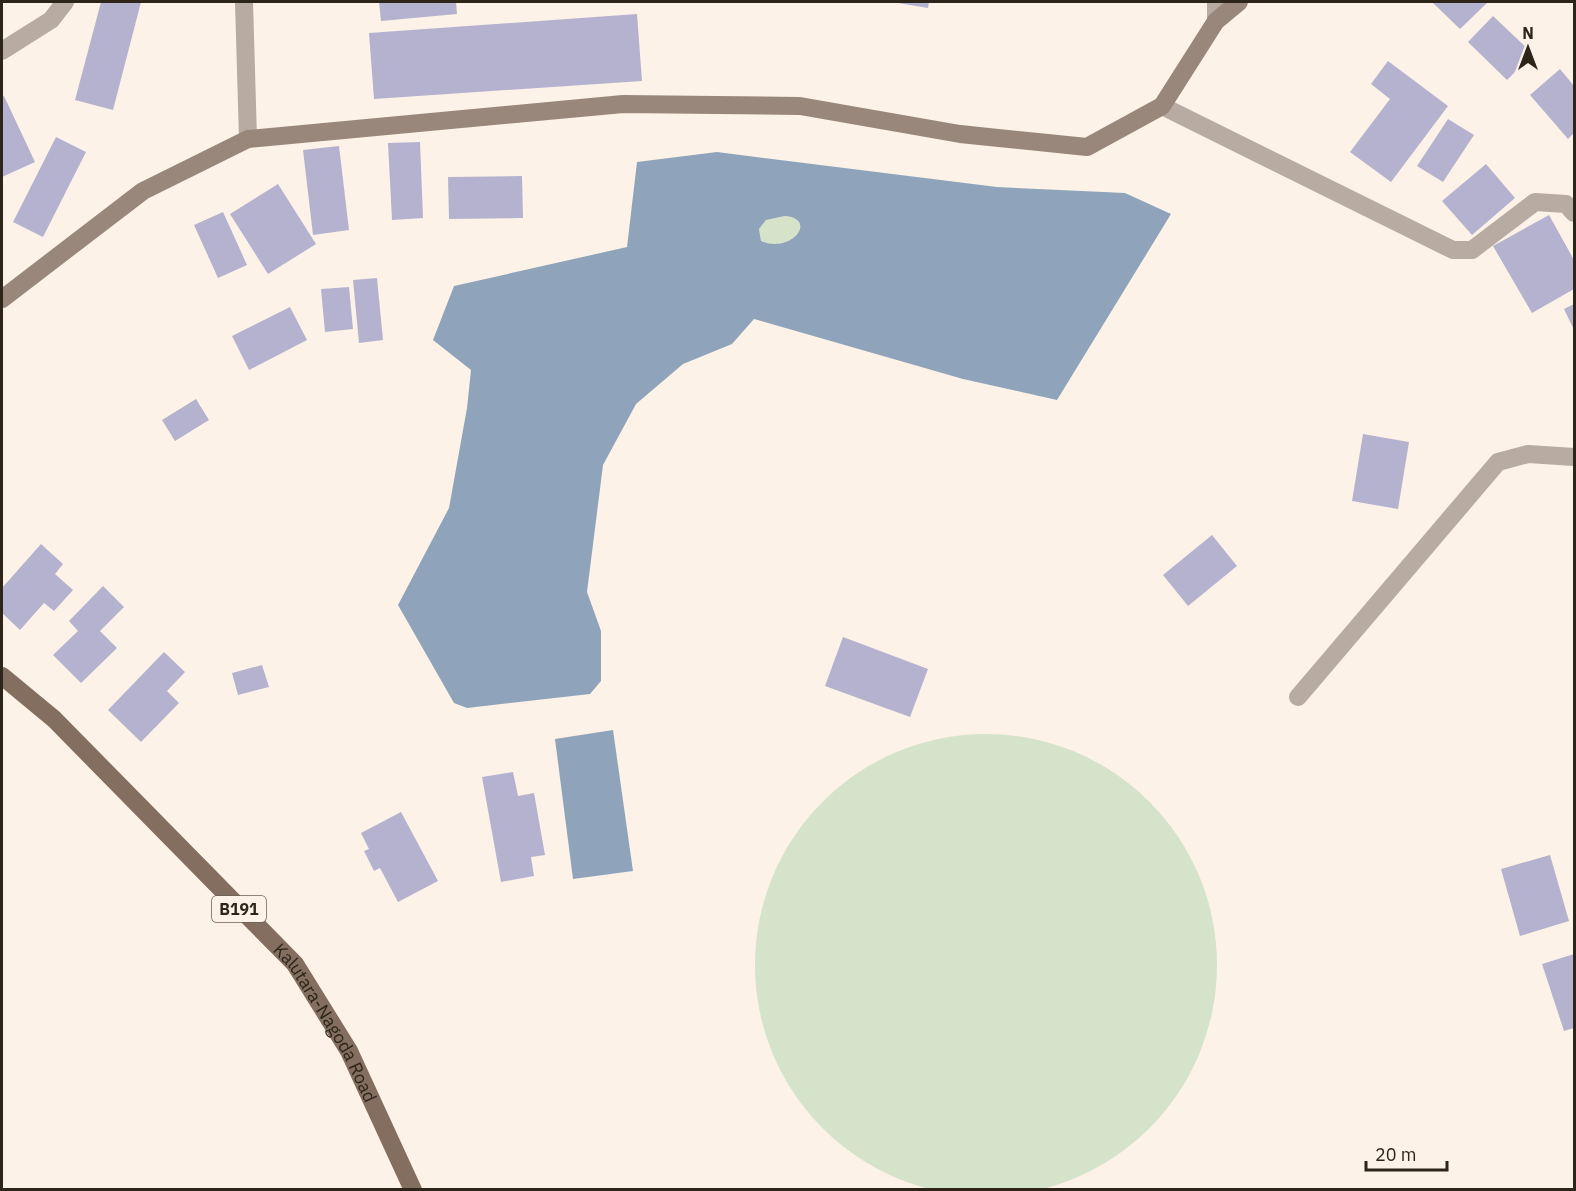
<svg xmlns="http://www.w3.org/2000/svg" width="1576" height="1191" font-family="'IBM Plex Sans',sans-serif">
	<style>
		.green { fill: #d5e3cb }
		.water { fill: #8fa4bb; fill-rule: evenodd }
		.building { fill: #b5b2cf }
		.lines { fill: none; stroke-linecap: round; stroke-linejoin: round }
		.street { stroke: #b7aba2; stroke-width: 18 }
		.secondary { stroke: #99877b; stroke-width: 18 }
		.primary { stroke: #836e5f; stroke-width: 18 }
		.labels { text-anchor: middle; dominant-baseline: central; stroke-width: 4.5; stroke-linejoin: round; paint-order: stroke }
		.shield { fill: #fcf2e7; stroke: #6b6258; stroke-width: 1.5 }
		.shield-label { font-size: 16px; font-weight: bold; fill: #2d251a }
		.street-label { font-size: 18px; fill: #2d251a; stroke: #fcf2e7 }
	</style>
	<rect width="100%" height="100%" fill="#fcf2e7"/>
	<!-- green -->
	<g class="green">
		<path d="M 785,216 C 818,220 792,254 761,241 L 759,229 L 766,220 Z"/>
		<circle cx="986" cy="965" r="231"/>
	</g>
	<!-- water -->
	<g class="water">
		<path d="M 717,152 L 997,187 L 1125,193 L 1171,214 L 1057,400 L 963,379 L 754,319 L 732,344 L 683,364 L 636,404 L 603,465 L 587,592 L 601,631 L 601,681 L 590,694 L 467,708 L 454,703 L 398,605 L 449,508 L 467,408 L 471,370 L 433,340 L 454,286 L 627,247 L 637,162 ZM 785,216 C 818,219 792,254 761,241 L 759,229 L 766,220 Z"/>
		<polygon points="613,730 633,871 573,879 555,739"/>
	</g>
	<!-- building -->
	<g class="building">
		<polygon points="101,2 141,2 113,110 75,100"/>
		<polygon points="379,2 456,2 457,14 381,21"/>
		<polygon points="892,2 929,2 928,8"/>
		<polygon points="1432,2 1488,2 1460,29"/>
		<polygon points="637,14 642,81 374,99 369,33"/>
		<polygon points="1493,16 1533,54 1507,80 1468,42"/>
		<polygon points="1388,61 1448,106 1391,182 1350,152 1390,99 1371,84"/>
		<polygon points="1560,69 1574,86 1574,133 1568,139 1530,95"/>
		<polygon points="4,96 35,162 2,177 2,97"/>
		<polygon points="1448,119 1474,135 1443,182 1417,166"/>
		<polygon points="56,137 86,152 43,237 13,222"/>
		<polygon points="420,142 423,218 392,220 388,143"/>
		<polygon points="339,146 349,230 313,235 303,150"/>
		<polygon points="1486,164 1515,198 1472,235 1442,201"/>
		<polygon points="522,176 523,218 449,219 448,177"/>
		<polygon points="278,184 316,244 268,274 230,214"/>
		<polygon points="223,212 247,265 218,278 194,225"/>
		<polygon points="1549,215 1574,260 1574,289 1532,313 1493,246"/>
		<polygon points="377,278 383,340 359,343 353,280"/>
		<polygon points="349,287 353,329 325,332 321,289"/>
		<polygon points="1574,304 1574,330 1564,309"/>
		<polygon points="290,307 307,340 249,370 232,336"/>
		<polygon points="196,399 209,420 175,441 162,420"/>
		<polygon points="1363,434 1409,442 1398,509 1352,501"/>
		<polygon points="1212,535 1237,566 1188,606 1163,575"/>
		<polygon points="41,544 63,564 55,574 73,590 54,611 44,603 20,630 2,613 2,588"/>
		<polygon points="103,586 124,607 100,631 117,648 81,683 53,655 78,631 69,621"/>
		<polygon points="843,637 928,669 910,717 825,686"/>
		<polygon points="164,652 185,672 167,691 179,703 141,742 108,710"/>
		<polygon points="262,665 269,687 238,695 232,673"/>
		<polygon points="513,772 518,796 534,793 545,855 531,857 534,876 501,882 482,777"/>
		<polygon points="401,812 438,881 398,902 380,868 374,871 364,851 369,849 361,833"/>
		<polygon points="1550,855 1569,921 1520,936 1501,869"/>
		<polygon points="1574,954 1574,1028 1564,1031 1542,964"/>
	</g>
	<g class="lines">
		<!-- street -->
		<g class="street">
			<polyline points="244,2 248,139"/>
			<polyline points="1216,2 1216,21"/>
			<polyline points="2,51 51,20 65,2"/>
			<polyline points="1162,106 1453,250 1472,250 1535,202 1566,204 1574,213"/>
			<polyline points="1298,697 1498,462 1528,454 1574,457"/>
		</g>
		<!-- secondary -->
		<polyline class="secondary" points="2,299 143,191 248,139 623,104 800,106 960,134 1087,147 1162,106 1216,21 1239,2"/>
		<!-- primary -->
		<path class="primary" id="s1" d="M 2,676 L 54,719 L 295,964 L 349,1051 L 413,1190"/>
	</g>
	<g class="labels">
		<!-- shield labels -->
		<rect class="shield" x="212" y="896" width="54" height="26" rx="4.5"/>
		<g class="shield-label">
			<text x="239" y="909">B191</text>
		</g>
		<!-- street labels -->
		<g class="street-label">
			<text stroke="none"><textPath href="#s1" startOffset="477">Kalutara-Nagoda Road</textPath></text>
		</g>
	</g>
	<!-- border -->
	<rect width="1576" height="1191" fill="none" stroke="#2d251a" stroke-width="6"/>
	<!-- north arrow -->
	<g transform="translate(1528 48)" stroke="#fcf2e7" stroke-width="4.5" paint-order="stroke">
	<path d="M0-4.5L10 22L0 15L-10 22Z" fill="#2d251a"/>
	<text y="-9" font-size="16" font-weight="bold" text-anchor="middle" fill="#2d251a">N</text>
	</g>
	<!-- scale -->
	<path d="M1366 1161v9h81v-9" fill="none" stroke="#2d251a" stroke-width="3"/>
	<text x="1375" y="1161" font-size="18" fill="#2d251a" stroke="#fcf2e7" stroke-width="4.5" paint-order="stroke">20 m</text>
</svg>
